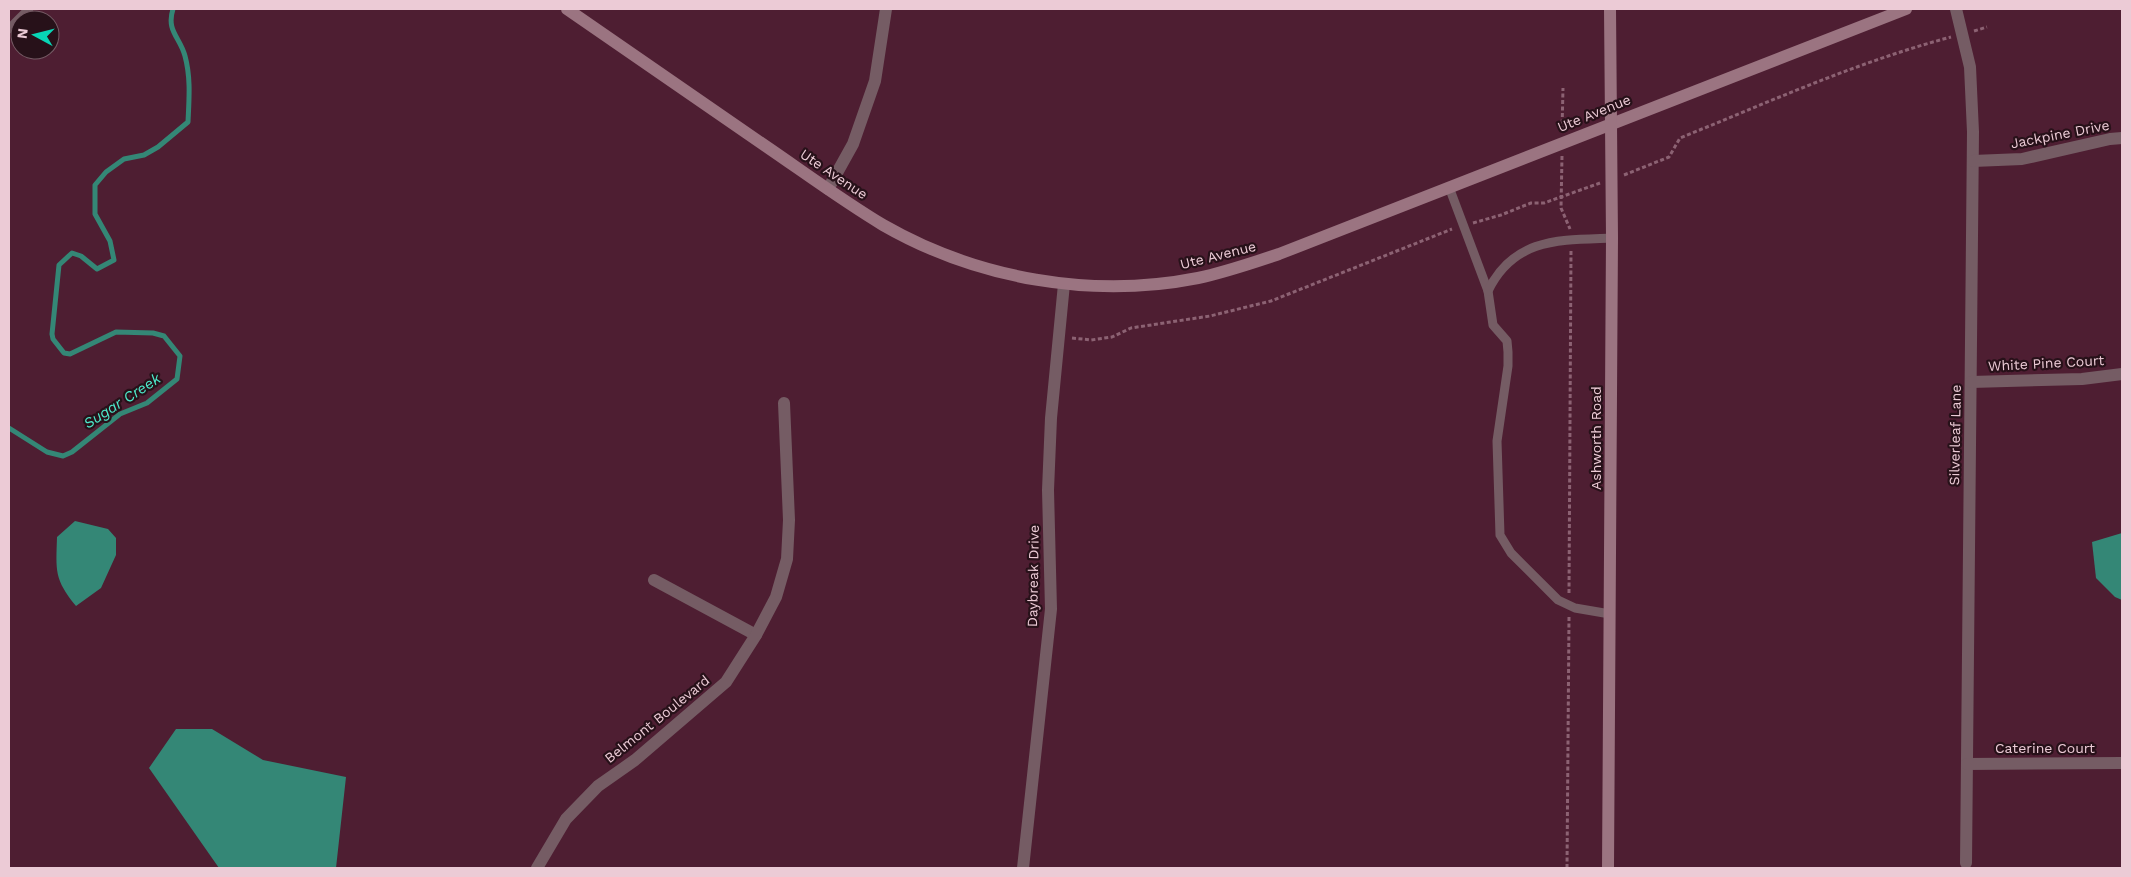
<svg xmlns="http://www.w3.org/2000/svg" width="2131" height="877" font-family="'Work Sans',sans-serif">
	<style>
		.water { fill: #348776 }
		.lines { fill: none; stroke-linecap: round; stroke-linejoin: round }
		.stream { stroke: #348776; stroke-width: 5 }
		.path { stroke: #8c6273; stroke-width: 3; stroke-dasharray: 4 2.5; stroke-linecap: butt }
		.lane { stroke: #755c64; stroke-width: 9 }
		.street { stroke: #755c64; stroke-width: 12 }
		.secondary { stroke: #9b7481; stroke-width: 12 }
		.labels { text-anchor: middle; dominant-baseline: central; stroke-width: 4.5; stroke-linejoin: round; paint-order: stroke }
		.street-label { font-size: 14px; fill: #eccbd6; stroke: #271119 }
		.water-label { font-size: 15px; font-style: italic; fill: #4deacb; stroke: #271119 }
	</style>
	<rect width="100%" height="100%" fill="#4e1e32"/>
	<!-- water -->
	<g class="water">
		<path d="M 75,521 L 108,529 L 116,538 L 116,555 L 101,588 L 76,606 C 54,579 56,571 57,537 Z"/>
		<polygon points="2122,533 2122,600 2115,597 2096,578 2092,542"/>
		<polygon points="176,729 212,729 263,760 346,777 336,868 219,868 149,768"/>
	</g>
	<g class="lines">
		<!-- stream -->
		<path class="stream" d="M 9,428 L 47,452 L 63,456 L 72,452 L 120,414 L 147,403 L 177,379 L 180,356 L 164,336 L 153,333 L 116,332 L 70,354 L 64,353 L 53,339 L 52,334 L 59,265 L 72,253 L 81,256 L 97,269 L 114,260 L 110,241 L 95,214 L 95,185 L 106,172 L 124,159 L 144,155 L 158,147 L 188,122 C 189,100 191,78 185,56 C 180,37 166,31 173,9"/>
		<!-- path -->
		<g class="path">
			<polyline points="1974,31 1987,27"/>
			<polyline points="1562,130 1563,88"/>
			<polyline points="1562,156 1561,208 1570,229"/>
			<path d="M 1624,175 L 1669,157 L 1680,138 C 1769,102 1857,62 1951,37"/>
			<polyline points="1473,223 1501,215 1531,203 1544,203 1600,183"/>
			<polyline points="1072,338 1091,340 1112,337 1131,328 1210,316 1271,301 1452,229"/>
			<polyline points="1569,593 1571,249"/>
			<polyline points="1567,868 1569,617"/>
		</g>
		<!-- lane -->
		<g class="lane">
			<polyline points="9,29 29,9"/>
			<polyline points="1449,187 1488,291 1493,325 1507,341 1508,352 1508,366 1497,441 1500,535 1511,553 1558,600 1575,608 1610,614"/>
			<path d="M 1488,291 C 1514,237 1561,240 1612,238"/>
		</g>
		<!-- street -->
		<g class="street">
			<polyline points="1956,9 1970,67 1973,132 1966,863"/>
			<polyline points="1973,161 2022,159 2110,139 2122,138"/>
			<polyline points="828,189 853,144 875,81 886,9"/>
			<polyline points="1971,382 2082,379 2122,374"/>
			<polyline points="654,580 756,635"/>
			<polyline points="1967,764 2122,763"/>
			<polyline points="537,868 566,819 598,786 635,760 726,682 756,635 776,597 787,559 789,520 784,403"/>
			<polyline points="1023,868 1051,609 1048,490 1051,418 1064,284"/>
		</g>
		<!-- secondary -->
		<g class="secondary">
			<path d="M 567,9 C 634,55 701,101 767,147 C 805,173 843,201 883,225 C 977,279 1092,299 1198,278 C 1226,272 1252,263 1279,254 L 1906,9"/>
			<polyline points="1608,868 1612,238 1610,9"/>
		</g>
	</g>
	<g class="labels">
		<!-- street labels -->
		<g class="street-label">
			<text transform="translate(1594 113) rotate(-22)">Ute Avenue</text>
			<text transform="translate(2060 134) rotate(-11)">Jackpine Drive</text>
			<text transform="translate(834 174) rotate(34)">Ute Avenue</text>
			<text transform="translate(1218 255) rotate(-14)">Ute Avenue</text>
			<text transform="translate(2046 363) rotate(-3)">White Pine Court</text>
			<text transform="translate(1955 435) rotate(-89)">Silverleaf Lane</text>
			<text transform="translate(1596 438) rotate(-90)">Ashworth Road</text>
			<text transform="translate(1033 576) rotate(-89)">Daybreak Drive</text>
			<text transform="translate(657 719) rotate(-39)">Belmont Boulevard</text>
			<text x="2045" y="748">Caterine Court</text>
		</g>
		<!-- water labels -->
		<g class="water-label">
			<text transform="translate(122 401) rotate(-33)">Sugar Creek</text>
		</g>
	</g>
	<!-- border -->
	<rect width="2131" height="877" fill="none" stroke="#eccbd6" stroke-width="20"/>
	<!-- north arrow -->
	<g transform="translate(35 35) rotate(277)"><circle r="24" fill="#271119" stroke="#765b65"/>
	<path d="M0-4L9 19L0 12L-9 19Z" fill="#08d5b5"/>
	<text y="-8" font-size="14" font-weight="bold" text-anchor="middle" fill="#eccbd6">N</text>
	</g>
</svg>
